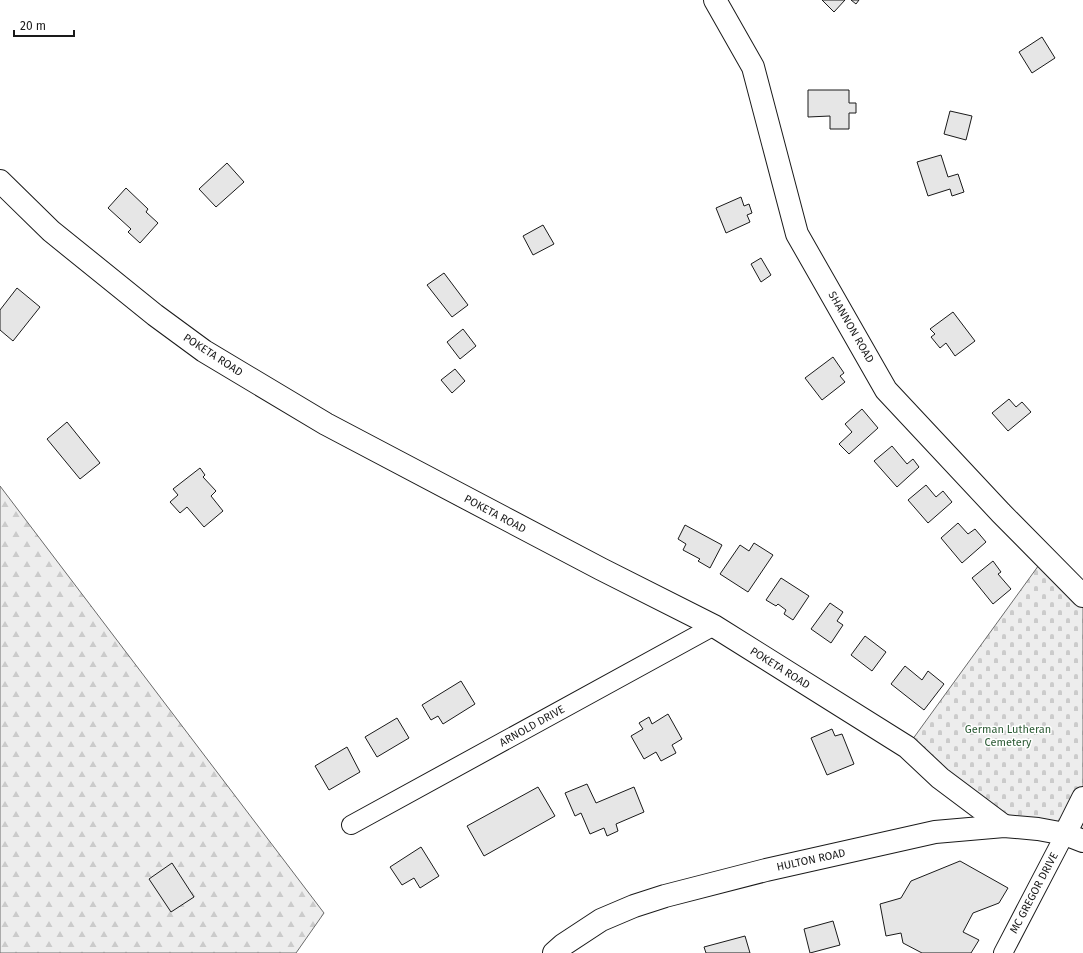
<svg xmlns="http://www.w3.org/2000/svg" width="1083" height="953" font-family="'Fira Sans',sans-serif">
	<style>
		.forest { fill: url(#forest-firs); stroke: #6a6a6a }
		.cemetery { fill: url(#cemetery-stones); stroke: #6a6a6a }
		.building { fill: #e6e6e6; stroke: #1a1a1a }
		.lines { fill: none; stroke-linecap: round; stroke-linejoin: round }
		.minor-casing { stroke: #1a1a1a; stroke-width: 20 }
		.tertiary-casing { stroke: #1a1a1a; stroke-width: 24 }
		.primary-casing { stroke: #1a1a1a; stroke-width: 24 }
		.minor { stroke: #fff; stroke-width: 18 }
		.tertiary { stroke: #fff; stroke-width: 22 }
		.primary { stroke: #fff; stroke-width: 22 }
		.labels { text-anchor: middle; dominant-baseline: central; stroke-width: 3; stroke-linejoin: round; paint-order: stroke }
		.street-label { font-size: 11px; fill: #1a1a1a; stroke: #fff }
		.park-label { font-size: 11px; fill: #2b5a34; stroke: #fff }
	</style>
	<defs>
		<pattern id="forest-firs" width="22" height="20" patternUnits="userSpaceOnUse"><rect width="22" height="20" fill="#ededed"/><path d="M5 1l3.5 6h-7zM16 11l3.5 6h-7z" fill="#cbcbcb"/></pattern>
		<pattern id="cemetery-stones" width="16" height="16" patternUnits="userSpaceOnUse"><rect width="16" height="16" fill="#ededed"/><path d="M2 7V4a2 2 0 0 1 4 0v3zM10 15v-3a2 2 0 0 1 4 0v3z" fill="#cbcbcb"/></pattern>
	</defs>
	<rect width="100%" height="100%" fill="#fff"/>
	<!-- forest -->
	<polygon class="forest" points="0,486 324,913 296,953 0,953"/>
	<!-- cemetery -->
	<polygon class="cemetery" points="1044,558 1083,596 1083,798 1065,834 1004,826 907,747"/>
	<!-- building -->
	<g class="building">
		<polygon points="822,0 845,0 834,12"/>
		<polygon points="851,0 859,0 856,4"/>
		<polygon points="1042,37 1055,58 1032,73 1019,52"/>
		<polygon points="808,90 849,90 849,103 856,103 856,113 849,113 849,129 830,129 830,116 808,117"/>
		<polygon points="950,111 972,116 966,140 944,134"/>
		<polygon points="941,155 948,177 958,174 964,192 952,196 950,189 928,196 917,162"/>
		<polygon points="227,163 244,182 216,207 199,189"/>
		<polygon points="126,188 148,209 146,212 158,223 140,243 128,232 131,229 108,208"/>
		<polygon points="741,197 744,206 749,204 752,213 747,215 750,222 726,233 716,208"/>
		<polygon points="543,225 554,244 533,255 523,236"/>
		<polygon points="761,258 771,275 761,282 751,264"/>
		<polygon points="444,273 468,305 452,317 427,285"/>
		<polygon points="17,288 40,307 13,341 0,330 0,310"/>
		<polygon points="953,312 975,341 955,356 946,343 940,348 931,337 935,334 930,329"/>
		<polygon points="463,329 476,346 460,359 447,342"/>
		<polygon points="833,357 844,373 840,376 845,382 822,400 805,378"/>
		<polygon points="455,369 465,381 452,393 441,380"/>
		<polygon points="1009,399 1016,407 1022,402 1031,412 1008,431 992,413"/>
		<polygon points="862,409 878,428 849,454 839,444 852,432 845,424"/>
		<polygon points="67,422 100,463 80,479 47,439"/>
		<polygon points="892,446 907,464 913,459 919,467 897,487 874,461"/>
		<polygon points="200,468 205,475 203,477 216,491 211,496 223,511 204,527 187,507 180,513 170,502 178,495 173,489"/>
		<polygon points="926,485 936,497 943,491 952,502 928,523 908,500"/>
		<polygon points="958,523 968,534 975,529 986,542 962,563 941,538"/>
		<polygon points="685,525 722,545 710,568 698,561 700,559 683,550 686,544 678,539"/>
		<polygon points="754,543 773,555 748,592 720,574 740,545 749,551"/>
		<polygon points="993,561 1001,572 998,574 1011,589 993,604 972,578"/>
		<polygon points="781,578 809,596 793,620 784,614 786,610 778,604 776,606 766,600"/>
		<polygon points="830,603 843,612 837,621 843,625 831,643 811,629"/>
		<polygon points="865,636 886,652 872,671 851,655"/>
		<polygon points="905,666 922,680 928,671 944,684 924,710 891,684"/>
		<polygon points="461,681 475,704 443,724 438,716 431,720 422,705"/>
		<polygon points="668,714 682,739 672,745 676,753 661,761 656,752 644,759 631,736 643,729 639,723 649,717 652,724"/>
		<polygon points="397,718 409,738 377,757 365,737"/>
		<polygon points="832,729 835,736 842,734 854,764 827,775 811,738"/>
		<polygon points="347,747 360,772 329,790 315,766"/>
		<polygon points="587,784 596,803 634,787 644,812 616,824 618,831 607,836 604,828 590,834 581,813 575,816 565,793"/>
		<polygon points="538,787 555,816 484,856 467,826"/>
		<polygon points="421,847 439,876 420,888 414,878 402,885 390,867"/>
		<polygon points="960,861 1008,888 999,903 973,913 963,932 979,940 971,953 922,953 903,943 901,933 886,936 880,904 901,898 911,881"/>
		<polygon points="172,863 194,897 171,912 149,879"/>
		<polygon points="833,921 840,945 810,953 804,929"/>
		<polygon points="745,936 750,953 706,953 704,947"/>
	</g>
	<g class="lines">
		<defs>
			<g id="minor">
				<polyline points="351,825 714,626"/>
				<polyline points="1003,953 1065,834"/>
			</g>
			<g id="tertiary">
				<polyline points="715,0 753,67 797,234 886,390 1001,513 1083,596"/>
				<polyline points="0,181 51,231 155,315 204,351 326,424 601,569 714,626 907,747 940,778 1004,826"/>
				<polyline points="1065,834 1083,798"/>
			</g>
			<polyline id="primary" points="554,953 563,945 601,920 634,906 665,896 766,870 935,832 1004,826 1038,829 1065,834 1083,841"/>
		</defs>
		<!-- minor casing -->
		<use href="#minor" class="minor-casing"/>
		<!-- tertiary casing -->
		<use href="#tertiary" class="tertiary-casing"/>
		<!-- primary casing -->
		<use href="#primary" class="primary-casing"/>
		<!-- minor -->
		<use href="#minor" class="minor"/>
		<!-- tertiary -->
		<use href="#tertiary" class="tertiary"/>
		<!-- primary -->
		<use href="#primary" class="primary"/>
	</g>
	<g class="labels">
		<!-- street labels -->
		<g class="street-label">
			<text transform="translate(851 327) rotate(60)">SHANNON ROAD</text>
			<text transform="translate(213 355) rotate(33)">POKETA ROAD</text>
			<text transform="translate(495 514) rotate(28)">POKETA ROAD</text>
			<text transform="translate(780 668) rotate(32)">POKETA ROAD</text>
			<text transform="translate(532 726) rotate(-29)">ARNOLD DRIVE</text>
			<text transform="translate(811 860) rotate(-12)">HULTON ROAD</text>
			<text transform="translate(1034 893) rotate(-62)">MC GREGOR DRIVE</text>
		</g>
		<!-- park labels -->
		<g class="park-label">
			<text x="1008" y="729">German Lutheran<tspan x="1008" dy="13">Cemetery</tspan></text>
		</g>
	</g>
	<!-- scale -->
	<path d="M14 30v6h60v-6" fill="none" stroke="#1a1a1a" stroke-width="2"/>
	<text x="20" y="30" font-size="12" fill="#1a1a1a" stroke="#ffffff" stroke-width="3" paint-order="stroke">20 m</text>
</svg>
